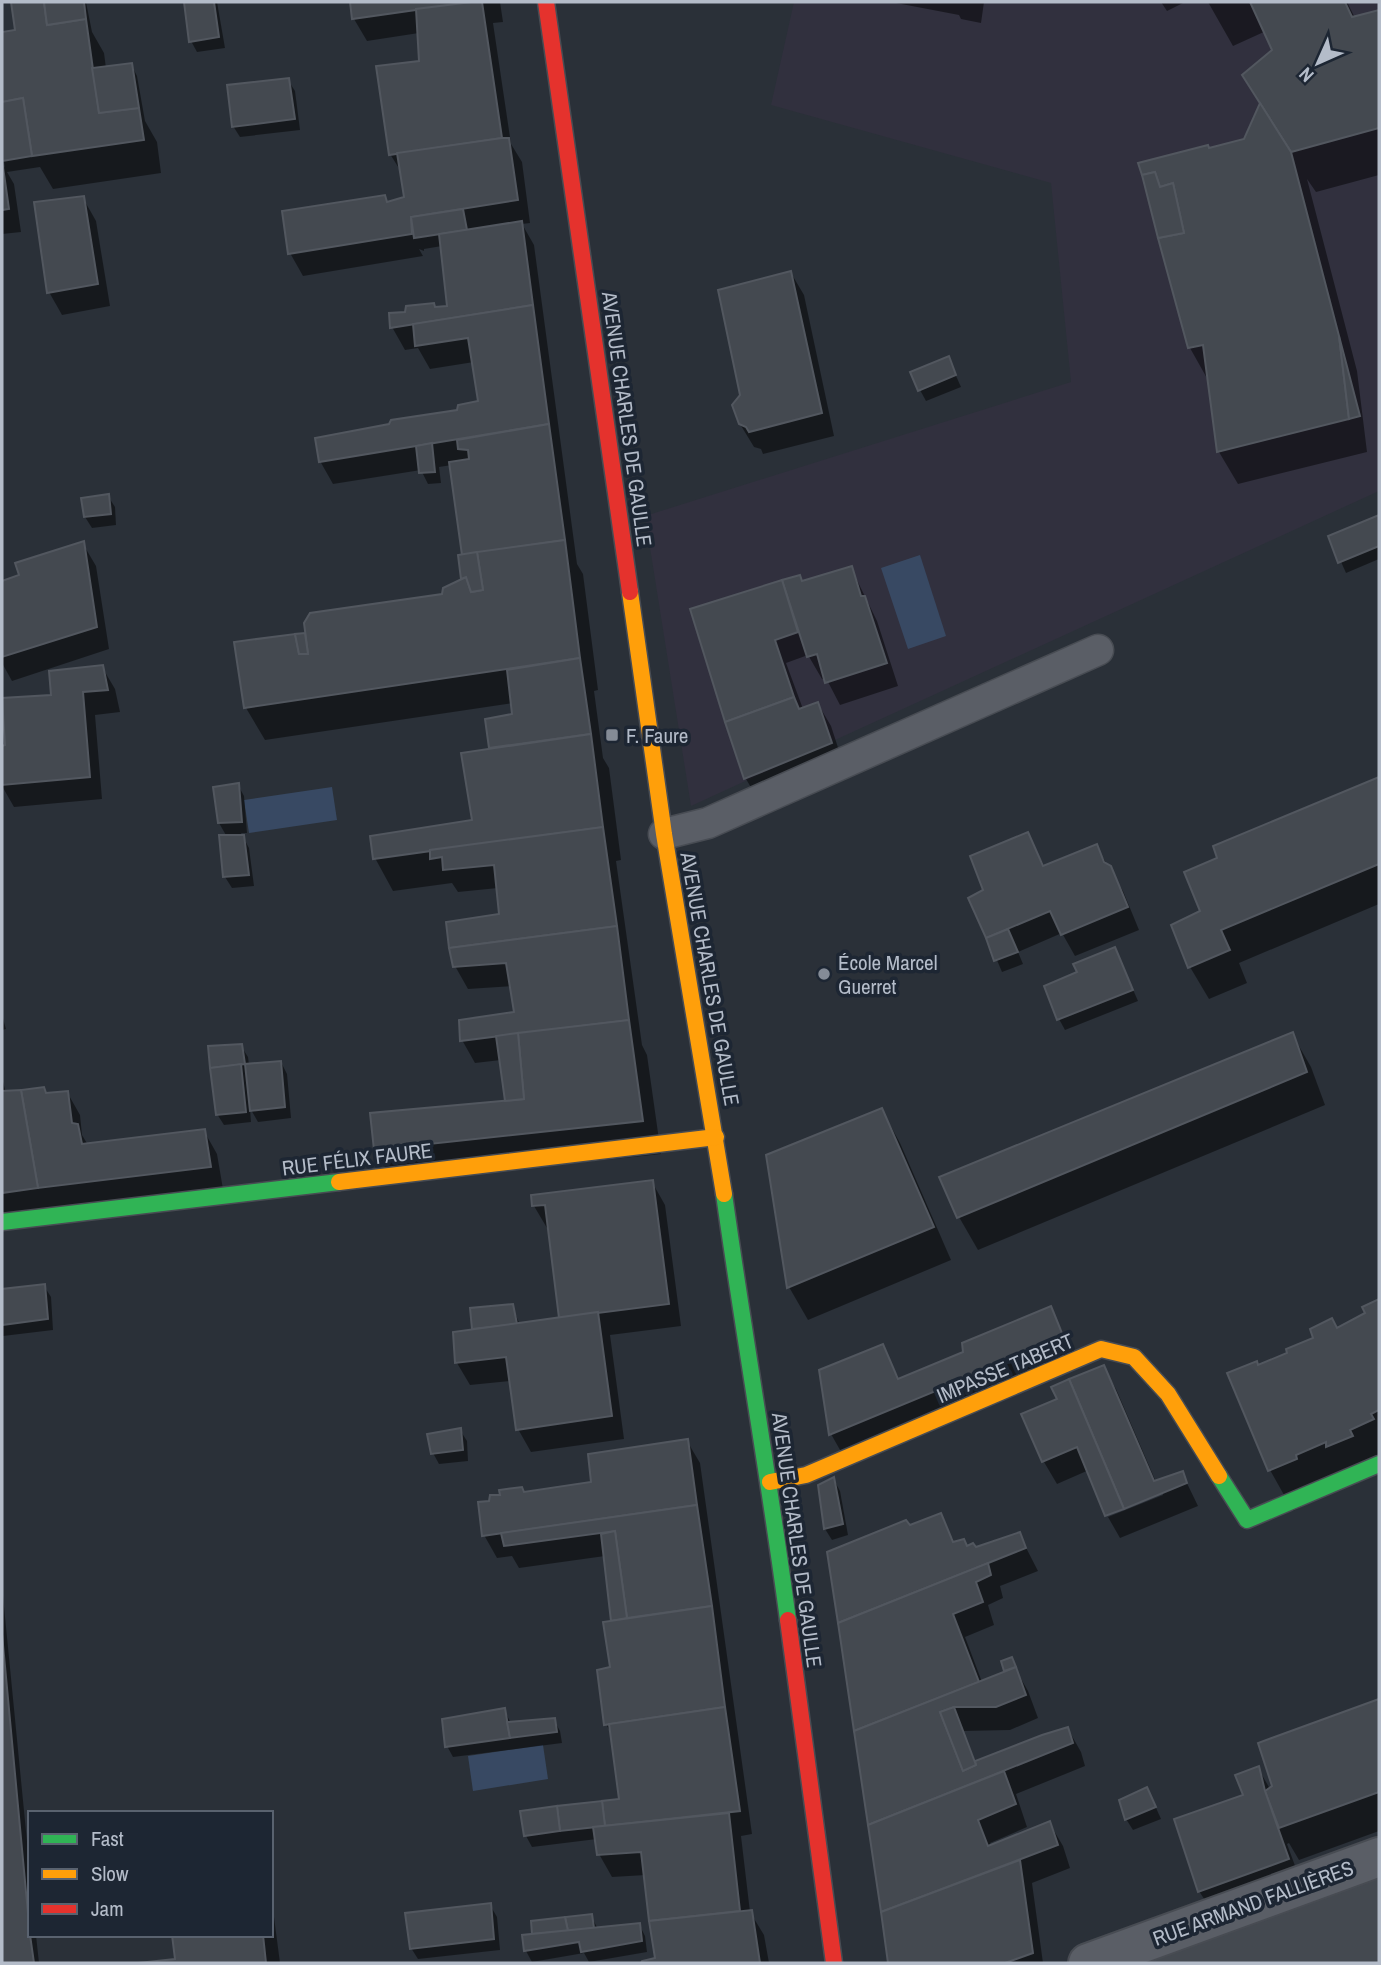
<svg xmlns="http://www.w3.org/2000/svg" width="1381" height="1965" font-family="'Archivo Narrow',sans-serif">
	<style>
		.medical { fill: #31303e }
		.water { fill: #384963 }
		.shadow { fill: #0007 }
		.building { fill: #444950; stroke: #52575f; stroke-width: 2 }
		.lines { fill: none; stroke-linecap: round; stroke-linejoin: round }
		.lane-casing { stroke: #484c53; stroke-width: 33 }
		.street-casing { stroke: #484c53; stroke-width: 42 }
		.fast-casing { stroke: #484c53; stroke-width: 19 }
		.slow-casing { stroke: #484c53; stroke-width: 19 }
		.jam-casing { stroke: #484c53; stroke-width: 19 }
		.lane { stroke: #5a5e66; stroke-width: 30 }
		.street { stroke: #5a5e66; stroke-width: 38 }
		.fast { stroke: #30b455; stroke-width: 16 }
		.slow { stroke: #ff9f0a; stroke-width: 16 }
		.jam { stroke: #e5322d; stroke-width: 16 }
		.poi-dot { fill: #848b96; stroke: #1d2633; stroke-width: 2.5 }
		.labels { text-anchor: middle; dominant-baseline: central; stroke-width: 7; stroke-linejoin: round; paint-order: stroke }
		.street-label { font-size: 21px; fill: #b4bcc9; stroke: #1d2633 }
		.poi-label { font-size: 21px; fill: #b4bcc9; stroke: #1d2633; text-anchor: start }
	</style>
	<rect width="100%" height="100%" fill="#2a3038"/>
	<!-- medical -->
	<polygon class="medical" points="794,2 1379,2 1379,491 691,806 645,516 1071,382 1051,183 771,105"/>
	<!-- water -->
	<g class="water">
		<polygon points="920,555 946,636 908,649 881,568"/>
		<polygon points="332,787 337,820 249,833 244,800"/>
		<polygon points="543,1745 548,1779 473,1791 468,1756"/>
	</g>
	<!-- shadow -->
	<g class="shadow">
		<polygon points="13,2 86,2 92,32 104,53 106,68 131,64 137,76 145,121 157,142 161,173 53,189 40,167 7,172 14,184 21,232 2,234 2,163 5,168 2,149 2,34 17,31"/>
		<polygon points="185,2 217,2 225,48 197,52 191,41"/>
		<polygon points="357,2 500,2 503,22 493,23 511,144 522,162 530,223 522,224 534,245 577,564 583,574 598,690 594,691 603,758 609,768 621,860 616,861 642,1045 647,1055 661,1154 394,1182 375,1150 507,1103 501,1060 475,1063 462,1040 516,1013 512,986 468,989 455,966 501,916 498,888 458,892 452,883 393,891 375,858 474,822 492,750 491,748 514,716 513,703 265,740 246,708 304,635 308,642 443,596 464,580 464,556 452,465 439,467 441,483 428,484 421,470 333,484 320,461 480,403 474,362 430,369 418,348 405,350 392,327 436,309 448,307 442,246 424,249 424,251 419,249 423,256 303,276 290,253 384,197 388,203 406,199 402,173 390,154 421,62 419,33 367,41 354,19 352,3"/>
		<polygon points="891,2 984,2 981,23 961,19 959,15"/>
		<polygon points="1161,2 1185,2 1167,11"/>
		<polygon points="1208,2 1347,2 1355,18 1379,12 1379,175 1316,192 1307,179 1357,371 1367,452 1238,484 1219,452 1208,380 1190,348 1159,238 1209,150 1245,140 1261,104 1274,50 1266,31 1233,46"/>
		<polygon points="288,80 295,91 300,130 240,137 233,126"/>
		<polygon points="83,198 96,221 110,306 62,315 49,292"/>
		<polygon points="791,273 804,295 834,436 763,454 761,449 754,447 740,424 741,395"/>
		<polygon points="948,358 961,387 926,401 920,390"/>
		<polygon points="108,496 115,507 116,525 92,528 85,517 83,499"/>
		<polygon points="1379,517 1379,559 1346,573 1330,537"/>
		<polygon points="83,544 96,566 109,649 12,681 2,663 2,583 21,576"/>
		<polygon points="851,568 877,621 898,686 840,705 826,678 822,679 808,655 786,663 803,709 818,704 831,726 844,766 759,801 746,779 692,610 799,577 802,583"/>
		<polygon points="102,667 115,689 120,712 95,715 102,799 14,807 2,786 2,748 7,747 53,697"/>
		<polygon points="1379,778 1379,904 1239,963 1247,983 1209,999 1190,967 1202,912 1220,859 1215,847"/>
		<polygon points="238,785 244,796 247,833 241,833 249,848 254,886 232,888 225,877 227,837 219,823"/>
		<polygon points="1027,834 1045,867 1096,846 1123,891 1139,930 1075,956 1062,933 1018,952 1023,964 1002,972 971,899 985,891"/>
		<polygon points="1120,960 1138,1001 1065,1030 1059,1019 1079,973"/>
		<polygon points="2,1015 6,1029 2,1030"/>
		<polygon points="1292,1034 1311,1067 1325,1105 978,1250 959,1217"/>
		<polygon points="241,1046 248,1057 249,1065 281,1062 287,1074 291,1118 258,1122 250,1108 251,1122 224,1125 217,1114"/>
		<polygon points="2,1078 6,1093 67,1092 80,1115 82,1135 88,1145 204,1131 217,1154 223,1189 2,1217"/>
		<polygon points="882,1110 900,1143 951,1260 808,1320 789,1287 768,1156"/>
		<polygon points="652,1182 665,1205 681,1326 610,1335 624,1439 531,1452 518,1429 511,1381 470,1385 457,1363 474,1331 472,1309 512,1306 520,1325 561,1320 549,1228 547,1228 534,1206"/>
		<polygon points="44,1286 51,1297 53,1330 3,1336 2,1291"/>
		<polygon points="1379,1301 1379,1468 1293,1511 1270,1470 1230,1374 1258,1367 1337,1330 1367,1314 1364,1308"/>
		<polygon points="1050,1308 1065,1336 975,1373 975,1377 1067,1339 1076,1361 844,1457 831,1434 882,1347 900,1380 964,1353"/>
		<polygon points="1103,1367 1116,1389 1156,1482 1182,1473 1198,1506 1120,1538 1108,1517 1163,1495 1163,1491 1089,1470 1057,1484 1044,1462 1024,1415 1060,1400"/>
		<polygon points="460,1430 467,1441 468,1461 439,1464 433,1453"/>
		<polygon points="687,1441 700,1463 752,1834 741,1836 750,1912 764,1935 769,1963 643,1963 657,1959 646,1875 612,1877 599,1854 597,1839 532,1847 526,1836 621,1801 612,1735 606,1724 612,1668 613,1622 605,1556 519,1568 512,1556 497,1558 484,1535 524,1494 593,1483"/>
		<polygon points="834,1480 840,1491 848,1535 832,1540 825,1529 820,1486"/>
		<polygon points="940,1515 955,1543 976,1549 1019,1534 1038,1571 1000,1586 1003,1598 988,1605 994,1625 965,1637 982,1682 1007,1672 1005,1670 1012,1663 1028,1691 1038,1718 1010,1730 963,1731 976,1763 1068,1729 1081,1752 1085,1766 1016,1794 1027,1827 990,1843 991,1846 1050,1824 1063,1846 1070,1868 1032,1883 1043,1963 889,1963 829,1553"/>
		<polygon points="2,1586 30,1872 30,1935 36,1935 39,1963 2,1963"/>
		<polygon points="1379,1701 1379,1831 1299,1860 1289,1843 1287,1844 1301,1882 1213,1913 1199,1891 1258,1768 1270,1789 1275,1787 1260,1744"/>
		<polygon points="504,1710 511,1723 554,1720 560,1731 562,1743 453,1757 447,1746"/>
		<polygon points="1153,1801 1161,1819 1133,1830 1126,1819"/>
		<polygon points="1379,1874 1379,1963 1132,1963"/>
		<polygon points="271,1894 280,1963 154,1963 177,1961 174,1935 271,1935"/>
		<polygon points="490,1905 497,1917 500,1950 418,1959 411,1948"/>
		<polygon points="591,1916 598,1929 639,1924 645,1936 647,1952 589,1962 584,1953 532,1962 526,1951 534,1935"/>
	</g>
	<!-- building -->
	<g class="building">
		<polygon points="11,2 44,2 47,25 86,19 99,113 139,108 144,140 32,156 23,98 2,102 2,32 15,30"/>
		<polygon points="44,2 84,2 86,19 47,25"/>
		<polygon points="184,2 214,2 219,37 189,42"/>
		<polygon points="350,2 472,2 352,19"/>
		<polygon points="472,2 482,2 502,138 389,155 376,66 419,61 416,9"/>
		<polygon points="1250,2 1345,2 1352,17 1379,10 1379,128 1291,152 1242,75 1272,50"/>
		<polygon points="132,63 139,108 99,113 92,68"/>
		<polygon points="289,78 295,119 232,127 227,85"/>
		<polygon points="23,98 32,156 2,161 2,102"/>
		<polygon points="1260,103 1291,152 1339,336 1349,419 1217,452 1203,345 1188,348 1158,238 1184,233 1173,183 1160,187 1155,172 1142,175 1138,163 1208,145 1209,148 1244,139"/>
		<polygon points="502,138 509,138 518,200 411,217 412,234 288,254 282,211 385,195 387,202 404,197 397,153"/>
		<polygon points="2,160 9,209 2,210"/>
		<polygon points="1155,172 1160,187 1173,183 1184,233 1158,238 1142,175"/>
		<polygon points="84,196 98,284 47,293 34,202"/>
		<polygon points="463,209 467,230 414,238 411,217"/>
		<polygon points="522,221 533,305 390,328 389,313 405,312 406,306 434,303 435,307 447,306 439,234"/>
		<polygon points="791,271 822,413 749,432 746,427 739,424 732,405 740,395 718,290"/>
		<polygon points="533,305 549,424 319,462 315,438 389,424 391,420 457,410 458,405 478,401 468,338 415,346 413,324"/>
		<polygon points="1339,336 1360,416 1349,419"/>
		<polygon points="949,356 956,375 918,391 910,372"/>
		<polygon points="549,424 565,540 462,555 449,462 469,459 468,450 458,449 457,440"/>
		<polygon points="432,443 435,472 419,473 416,446"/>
		<polygon points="109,494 111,514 84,517 81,498"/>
		<polygon points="1379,515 1379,546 1338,563 1328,536"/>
		<polygon points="565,540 580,658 244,708 234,642 295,634 299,654 308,654 304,623 310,613 442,594 443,588 466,577 471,592 483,590 477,552"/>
		<polygon points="84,541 97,627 2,657 2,581 19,575 15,563"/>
		<polygon points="477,552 483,590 471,592 466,577 461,579 458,555"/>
		<polygon points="852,566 861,596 865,596 887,663 825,683 817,654 807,657 782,580 800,575 802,581"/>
		<polygon points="782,580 798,632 775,640 794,697 725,722 690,609"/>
		<polygon points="305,633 308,654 299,654 295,634"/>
		<polygon points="580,658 591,734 489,748 485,719 512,714 507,670"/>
		<polygon points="103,665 108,690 83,692 90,777 2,785 2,746 5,745 2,698 51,695 49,671"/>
		<polygon points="794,697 799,709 818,702 832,743 744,779 725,722"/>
		<polygon points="591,734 603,827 373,859 370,836 472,820 461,753"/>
		<polygon points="1379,777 1379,864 1221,930 1230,950 1188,968 1171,925 1200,911 1184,872 1217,858 1213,846"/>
		<polygon points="239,783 242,822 218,823 213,787"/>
		<polygon points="603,827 617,926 449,948 446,922 499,914 494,865 443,870 442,857 430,859 430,850"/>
		<polygon points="1028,832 1043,866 1097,844 1104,862 1111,866 1128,907 1061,935 1050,911 986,938 968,898 983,890 970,856"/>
		<polygon points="219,835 244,835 249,875 223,877"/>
		<polygon points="617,926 629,1020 460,1041 459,1020 514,1012 506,963 453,967 449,948"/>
		<polygon points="1008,929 1018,952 994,961 986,938"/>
		<polygon points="1115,947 1133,990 1057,1020 1044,986 1077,972 1073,964"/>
		<polygon points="629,1020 643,1121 374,1150 370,1113 524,1099 518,1033"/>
		<polygon points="1293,1032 1307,1072 957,1218 939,1177"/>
		<polygon points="518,1033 524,1099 505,1101 496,1036"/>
		<polygon points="242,1044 245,1064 210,1068 208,1046"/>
		<polygon points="281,1061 285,1107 250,1111 245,1064"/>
		<polygon points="241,1064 246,1112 216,1115 210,1068"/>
		<polygon points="44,1087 46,1093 68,1091 72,1123 78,1124 82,1144 205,1129 211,1167 38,1188 21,1090"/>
		<polygon points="21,1090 38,1188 2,1193 2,1091"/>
		<polygon points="882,1108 934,1227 787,1288 766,1155"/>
		<polygon points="653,1180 669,1304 559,1318 545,1205 532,1206 531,1195"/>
		<polygon points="45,1284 48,1319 2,1325 2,1289"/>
		<polygon points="1379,1299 1379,1410 1371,1414 1374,1419 1350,1430 1353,1436 1326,1447 1326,1442 1296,1455 1297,1459 1268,1471 1227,1373 1257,1361 1258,1365 1287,1353 1286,1349 1313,1338 1310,1329 1332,1318 1337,1328 1365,1313 1362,1307"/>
		<polygon points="513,1304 517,1324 472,1329 470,1308"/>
		<polygon points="1051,1306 1064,1338 829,1435 819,1370 883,1344 898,1379 963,1352 962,1343"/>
		<polygon points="598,1312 612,1416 516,1430 506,1357 455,1363 453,1332"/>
		<polygon points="1104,1365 1154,1481 1183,1471 1187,1483 1124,1509 1069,1379"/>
		<polygon points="1069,1379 1124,1509 1105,1516 1077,1447 1042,1462 1021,1414 1057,1399 1051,1387"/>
		<polygon points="461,1428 463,1450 431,1454 427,1434"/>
		<polygon points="688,1439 697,1505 482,1536 478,1502 489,1501 490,1495 500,1495 499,1490 522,1487 524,1492 591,1482 588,1454"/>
		<polygon points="834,1477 843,1524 824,1529 818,1485"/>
		<polygon points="697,1505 712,1606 627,1618 615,1531 504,1546 501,1533"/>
		<polygon points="941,1513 953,1542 964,1539 967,1546 973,1543 976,1547 1020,1532 1026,1548 838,1623 827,1552 906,1520 910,1525"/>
		<polygon points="615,1531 627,1618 611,1621 601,1534"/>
		<polygon points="988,1563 991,1575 976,1582 983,1602 953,1614 979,1682 854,1731 838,1623"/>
		<polygon points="712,1606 725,1707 604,1725 597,1670 610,1667 603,1622"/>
		<polygon points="2,1634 30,1935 34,1963 2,1963"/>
		<polygon points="1012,1657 1016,1667 1004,1671 1001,1661"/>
		<polygon points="1016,1667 1026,1695 996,1707 954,1707 940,1712 963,1771 976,1765 975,1761 1042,1735 1068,1727 1073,1743 868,1825 854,1731"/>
		<polygon points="1379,1699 1379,1792 1279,1828 1265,1791 1272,1786 1258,1743"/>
		<polygon points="725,1707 740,1811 605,1826 602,1801 619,1799 609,1724"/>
		<polygon points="954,1707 976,1765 963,1771 940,1712"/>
		<polygon points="505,1708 510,1738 445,1747 442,1719"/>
		<polygon points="555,1718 557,1732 510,1738 507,1722"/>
		<polygon points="1259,1766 1265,1791 1289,1859 1198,1892 1174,1819 1243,1795 1235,1775"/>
		<polygon points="1004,1771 1016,1804 978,1820 988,1846 1050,1821 1058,1845 881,1912 868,1825"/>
		<polygon points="1147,1787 1156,1807 1125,1820 1119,1800"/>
		<polygon points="602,1801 605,1826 560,1831 557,1806"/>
		<polygon points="557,1806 560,1831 524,1836 520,1811"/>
		<polygon points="729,1813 740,1911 649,1921 641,1852 597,1855 593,1827"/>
		<polygon points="1020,1860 1033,1953 1005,1963 888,1963 881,1912"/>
		<polygon points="1379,1873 1379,1963 1129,1963"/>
		<polygon points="491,1903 494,1939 410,1949 405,1913"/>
		<polygon points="752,1910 760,1963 641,1963 642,1961 655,1958 649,1921"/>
		<polygon points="592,1914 594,1928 568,1931 565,1917"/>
		<polygon points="565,1917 568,1931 532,1934 531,1921"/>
		<polygon points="640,1923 642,1941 581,1952 579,1942 524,1951 522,1935"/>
		<polygon points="172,1935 263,1935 266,1963 138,1963 175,1959"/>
	</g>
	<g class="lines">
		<defs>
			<polyline id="lane" points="664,834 708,823 1098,650"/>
			<polyline id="street" points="1088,1963 1379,1857"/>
			<g id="fast">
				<path d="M 724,1194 C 744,1336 769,1477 788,1620"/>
				<polyline points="2,1222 339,1182"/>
				<polyline points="1219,1476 1247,1520 1379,1464"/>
			</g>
			<g id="slow">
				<polyline points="630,592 664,834 724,1194"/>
				<polyline points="339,1182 716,1137"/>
				<polyline points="770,1482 806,1475 1101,1349 1134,1357 1168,1394 1219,1476"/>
			</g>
			<g id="jam">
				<polyline points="546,2 630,592"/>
				<polyline points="788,1620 834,1963"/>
			</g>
		</defs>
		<!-- lane casing -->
		<use href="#lane" class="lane-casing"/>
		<!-- street casing -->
		<use href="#street" class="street-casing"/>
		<!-- fast casing -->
		<use href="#fast" class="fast-casing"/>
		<!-- slow casing -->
		<use href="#slow" class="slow-casing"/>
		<!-- jam casing -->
		<use href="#jam" class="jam-casing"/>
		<!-- lane -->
		<use href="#lane" class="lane"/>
		<!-- street -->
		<use href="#street" class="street"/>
		<!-- fast -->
		<use href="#fast" class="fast"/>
		<!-- slow -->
		<use href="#slow" class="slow"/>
		<!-- jam -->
		<use href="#jam" class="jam"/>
	</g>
	<!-- markers -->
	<g class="poi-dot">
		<rect x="605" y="728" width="14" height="14" rx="3.5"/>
		<circle cx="824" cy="974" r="7"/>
	</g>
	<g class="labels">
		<!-- street labels -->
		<g class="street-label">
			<text transform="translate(627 419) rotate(82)">AVENUE CHARLES DE GAULLE</text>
			<text transform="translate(710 979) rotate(80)">AVENUE CHARLES DE GAULLE</text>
			<text transform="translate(357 1159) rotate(-7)">RUE FÉLIX FAURE</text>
			<text transform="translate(1005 1368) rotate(-23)">IMPASSE TABERT</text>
			<text transform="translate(797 1540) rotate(82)">AVENUE CHARLES DE GAULLE</text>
			<text transform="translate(1253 1903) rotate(-20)">RUE ARMAND FALLIÈRES</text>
		</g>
		<!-- poi labels -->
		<g class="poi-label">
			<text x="626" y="735">F. Faure</text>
			<text x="838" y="962">École Marcel<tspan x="838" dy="24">Guerret</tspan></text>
		</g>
	</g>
	<!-- border -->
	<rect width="1381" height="1965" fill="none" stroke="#b4bcc9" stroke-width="7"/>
	<!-- legend -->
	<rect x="28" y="1811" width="245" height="126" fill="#1d2633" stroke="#59626f" stroke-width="2"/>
	<rect x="42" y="1834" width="35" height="10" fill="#30b455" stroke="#59626f" stroke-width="2"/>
	<text x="91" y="1846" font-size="21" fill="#b4bcc9">Fast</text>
	<rect x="42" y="1869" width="35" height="10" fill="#ff9f0a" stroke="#59626f" stroke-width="2"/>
	<text x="91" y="1881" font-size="21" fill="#b4bcc9">Slow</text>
	<rect x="42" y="1904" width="35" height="10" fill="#e5322d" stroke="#59626f" stroke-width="2"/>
	<text x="91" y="1916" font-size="21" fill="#b4bcc9">Jam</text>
	<!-- north arrow -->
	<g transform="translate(1318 63) rotate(225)" stroke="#1d2633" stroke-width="5" paint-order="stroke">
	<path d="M0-5L12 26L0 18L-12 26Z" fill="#b4bcc9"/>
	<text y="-10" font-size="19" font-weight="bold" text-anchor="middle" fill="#b4bcc9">N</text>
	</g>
</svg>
